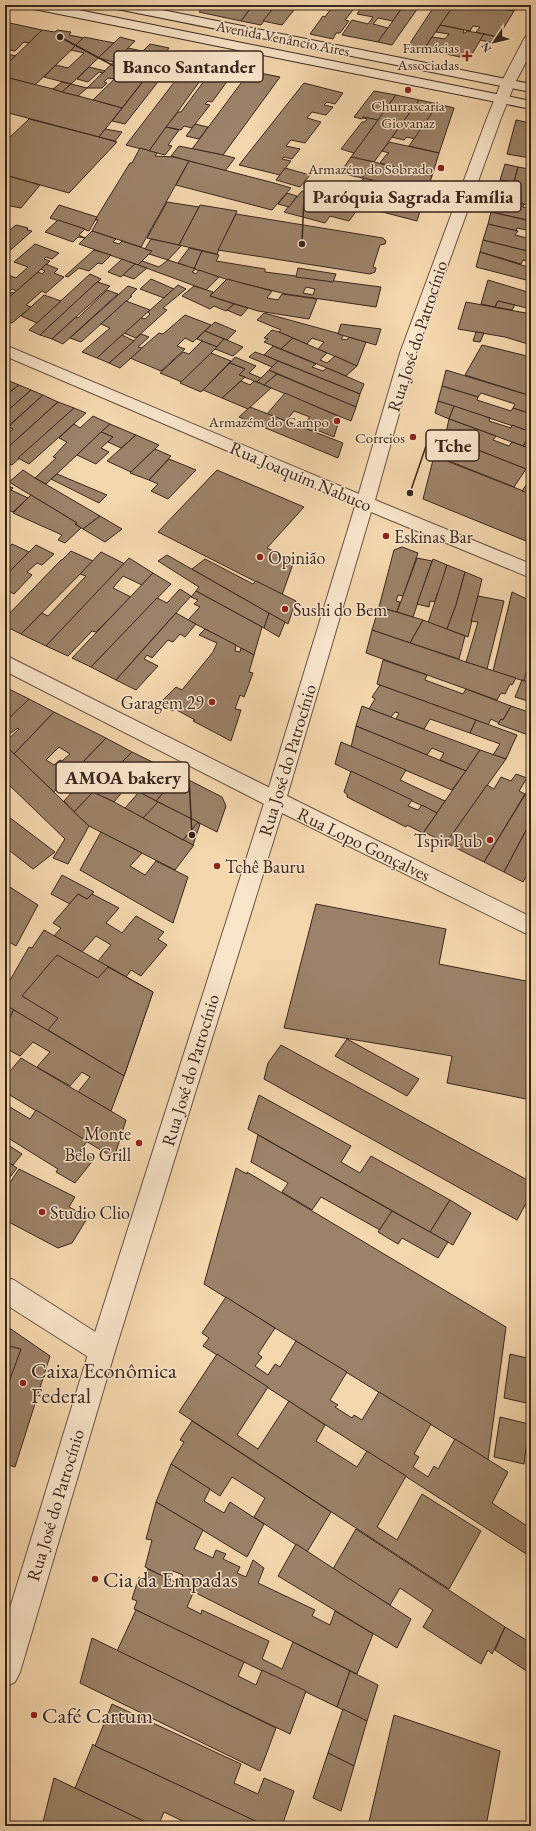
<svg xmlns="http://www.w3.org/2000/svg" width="536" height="1831" font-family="'EB Garamond',serif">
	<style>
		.building { fill: #9b8268; stroke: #3a261e; fill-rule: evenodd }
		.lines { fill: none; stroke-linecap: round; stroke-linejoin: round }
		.minor-casing { stroke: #695242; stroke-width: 2 }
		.tertiary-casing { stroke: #695242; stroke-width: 2 }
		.secondary-casing { stroke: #3a261e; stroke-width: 2 }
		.minor { fill: #f8e5ca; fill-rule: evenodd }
		.tertiary { fill: #f8e5ca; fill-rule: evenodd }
		.secondary { fill: #f8e5ca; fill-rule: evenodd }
		.poi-dot { fill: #8f2418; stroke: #f8e5ca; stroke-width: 1.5 }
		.labels { text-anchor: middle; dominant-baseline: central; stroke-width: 3; stroke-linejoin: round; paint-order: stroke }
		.far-street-label { font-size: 15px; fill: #3a261e; stroke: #f8e5ca }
		.far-poi-label { font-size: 15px; fill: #3a261e; stroke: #f8e5ca; text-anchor: end }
		.street-label { font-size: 18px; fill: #3a261e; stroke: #f8e5ca }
		.poi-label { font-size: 18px; fill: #3a261e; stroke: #f8e5ca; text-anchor: start }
		.near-poi-label { font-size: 22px; fill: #3a261e; stroke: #f8e5ca; text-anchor: start }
		.leader { fill: none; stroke: #3a261e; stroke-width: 1.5 }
		.callout-dot { fill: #3a261e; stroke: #f8e5ca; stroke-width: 1.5 }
		.callout { fill: #f8e5ca; stroke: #3a261e; stroke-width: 1.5 }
		.callout-label { font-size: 19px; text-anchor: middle; font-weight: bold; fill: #3a261e }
	</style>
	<rect width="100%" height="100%" fill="#f5d7ad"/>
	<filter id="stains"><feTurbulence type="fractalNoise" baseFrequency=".005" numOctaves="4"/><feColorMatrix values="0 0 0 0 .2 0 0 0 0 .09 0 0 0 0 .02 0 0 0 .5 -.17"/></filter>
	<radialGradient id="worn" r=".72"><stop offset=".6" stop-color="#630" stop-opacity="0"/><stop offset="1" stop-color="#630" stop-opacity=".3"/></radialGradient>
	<!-- building -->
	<g class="building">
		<polygon points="204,5 253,5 241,21 199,12"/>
		<polygon points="253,5 276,5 261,25 241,21"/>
		<polygon points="276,5 298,5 282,25 263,21"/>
		<polygon points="303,5 331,5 328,10"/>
		<polygon points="334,5 356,5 353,10 333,6"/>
		<polygon points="363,5 389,5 402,8 393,21 378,18 373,24 388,28 378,42 342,35 352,20 368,24 373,17 357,14"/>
		<polygon points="404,5 420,5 392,45 378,42"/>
		<polygon points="435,5 454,5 422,52 407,48"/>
		<polygon points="454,5 485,5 514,11 498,37 476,32 480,27 473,26 470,31 440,25"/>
		<polygon points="485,5 506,5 504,9"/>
		<polygon points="506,5 507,5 517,7 514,11 504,9"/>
		<polygon points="333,6 353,10 345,20 349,21 340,33 336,33 333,39 310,34 323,16 325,17"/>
		<polygon points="5,22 42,30 29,43 24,42 15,51 10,50 6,54 16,56 5,66"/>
		<polygon points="440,25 464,30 463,33 465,33 467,31 484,34 469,59 424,49 432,37 445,39 449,34 436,32"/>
		<polygon points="42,30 55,32 57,30 71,32 69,35 84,38 35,85 5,77 5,66"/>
		<polygon points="484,34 498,37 494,43 480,40"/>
		<polygon points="84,37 114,43 71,84 44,77 56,65 68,68 84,53 71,50"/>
		<polygon points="120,37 135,41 114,62 98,58"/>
		<polygon points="150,44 169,48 122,108 93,100"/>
		<polygon points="128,48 142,51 129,65 119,62 113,68 123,71 114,79 108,78 104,82 107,83 102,88 87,88"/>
		<polygon points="164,55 182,58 165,79 161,78 125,124 112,121"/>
		<polygon points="192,59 213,63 149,151 126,145"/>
		<polygon points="213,63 237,68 212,102 208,101 205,104 210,105 192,128 184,126 181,130 166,127 178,112 181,112 207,77 204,76"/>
		<polygon points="89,67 105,71 103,73 99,72 88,82 77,79"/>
		<polygon points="250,71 280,77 223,155 192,149"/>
		<polygon points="5,77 53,89 122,108 99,137 5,112"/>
		<polygon points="62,82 71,84 62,92 53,89"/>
		<polygon points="304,83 343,93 335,104 327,102 324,105 333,107 326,115 312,112 307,118 321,122 305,143 291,140 286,146 300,149 292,159 284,157 282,159 291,161 280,175 239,165"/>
		<polygon points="71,84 87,88 78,96 62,92"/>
		<polygon points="374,91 396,95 378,120 363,117 362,119 354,117"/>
		<polygon points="396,95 419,100 374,162 351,157"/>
		<polygon points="419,100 438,104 415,139 407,137 404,140 392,137"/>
		<polygon points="438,104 454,108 439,153 409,146"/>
		<polygon points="363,117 378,120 354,153 341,149 362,122 365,122 367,119 363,118"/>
		<polygon points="29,119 99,137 117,142 69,193 5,175 5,142"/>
		<polygon points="516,120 531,123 530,158 507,154"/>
		<polygon points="195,124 208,127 199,139 186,136"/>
		<polygon points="166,127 179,130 168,145 172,146 165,155 149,151"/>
		<polygon points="105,129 122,132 115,141 99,137"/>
		<polygon points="389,142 439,153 432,176 380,163 386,155 389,153 382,151"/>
		<polygon points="179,146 223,155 235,158 225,171 171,156"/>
		<polygon points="140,148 157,153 155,156 174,157 189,161 141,247 92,231 98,220 95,220 130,163 132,163"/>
		<polygon points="351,157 374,162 362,178 340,173"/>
		<polygon points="189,161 274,183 291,188 272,210 176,185"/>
		<polygon points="374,162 432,176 426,193 362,178"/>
		<polygon points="505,164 518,167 514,182 500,180"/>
		<polygon points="531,164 531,198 527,205 509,201 518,167 529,169"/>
		<polygon points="285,168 310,175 300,187 276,180"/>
		<polygon points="5,175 40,185 21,208 5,205"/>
		<polygon points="364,178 426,193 423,202 361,188 364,185 359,184"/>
		<polygon points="302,191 333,199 328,205 341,208 346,202 360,206 349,221 330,216 325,223 284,212"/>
		<polygon points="287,193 297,196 289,207 278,204"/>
		<polygon points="350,194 370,199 368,202 378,204 381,201 420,211 417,221 344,202"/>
		<polygon points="495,198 524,204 523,207 531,209 531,221 491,212"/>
		<polygon points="167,202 199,207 179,245 147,238"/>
		<polygon points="59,205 97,217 89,231 50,218"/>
		<polygon points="200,205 237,211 217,254 179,245"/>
		<polygon points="491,212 531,221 531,231 517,228 516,231 488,224"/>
		<polygon points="236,214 383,238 386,241 385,244 380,245 373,267 376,268 375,272 370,274 218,250"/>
		<polygon points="58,220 85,229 79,235 85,238 92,231 116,239 113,242 119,244 122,241 152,251 138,265 79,244 85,238 78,237 73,242 45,232"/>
		<polygon points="488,224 518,231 515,235 531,239 531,252 483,240"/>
		<polygon points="16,225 28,228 27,230 32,231 5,255 5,234"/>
		<polygon points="151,239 179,245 181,246 168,260 149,254 152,251 145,249"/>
		<polygon points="483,240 531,252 531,262 523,260 521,264 480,252"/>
		<polygon points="35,244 59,253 52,259 46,257 44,259 50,261 17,291 12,289 9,292 14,293 5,301 5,274 16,278 28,267 14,262"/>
		<polygon points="189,248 202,251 194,269 178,263"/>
		<polygon points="94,250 111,255 102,264 98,263 89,271 79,268 68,277 65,276"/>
		<path d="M 202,251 L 219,255 L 216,261 L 265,269 L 265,272 L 381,287 L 376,307 L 286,294 L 229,280 L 194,269 ZM 306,287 L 315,289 L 313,295 L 303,293 Z"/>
		<polygon points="480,252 531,268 531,279 530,281 476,267"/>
		<polygon points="122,259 135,264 121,277 108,272"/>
		<polygon points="168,260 196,269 192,272 196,274 199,270 219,277 206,290 138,265 142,261 159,267"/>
		<polygon points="46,264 58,269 54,273 64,277 46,293 42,291 26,305 31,307 12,323 5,320 5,301 38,272 42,274 45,271 41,269"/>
		<polygon points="135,264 147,268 134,279 123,275"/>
		<polygon points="298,268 336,274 333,282 296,277"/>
		<polygon points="90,274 101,279 40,335 29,330"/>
		<polygon points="151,279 174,289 164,298 140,289"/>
		<polygon points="227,279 272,291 267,298 278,300 282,294 317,299 309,319 258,311 210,296"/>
		<polygon points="488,280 531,293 531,309 498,301 495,307 481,304"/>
		<polygon points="97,282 110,286 52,339 40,335"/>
		<polygon points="178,285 186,289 163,308 167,310 136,338 124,333 141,318 145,319 150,314 148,312"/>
		<polygon points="128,286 137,289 130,296 132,296 81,342 70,338"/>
		<polygon points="194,286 213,292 210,296 234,304 226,311 214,306 210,309 182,296"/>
		<polygon points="107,290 118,294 63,344 52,339 76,317 78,318"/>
		<polygon points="44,295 61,301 37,323 21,316"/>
		<polygon points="126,301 150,310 97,358 82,352 110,328 101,324"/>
		<polygon points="498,301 515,305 512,310 495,307"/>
		<polygon points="466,302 531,314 531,345 505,337 458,329"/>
		<polygon points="234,304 248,308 241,316 227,310"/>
		<polygon points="264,313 344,335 341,339 347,340 349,337 366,342 357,366 318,349 324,342 312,338 307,344 279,332 281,330 257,320"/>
		<polygon points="185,315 211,325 193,342 185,338 177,346 185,349 161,371 130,358 159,333 163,334"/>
		<polygon points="215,322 236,331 227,340 205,331"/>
		<polygon points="341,324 381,329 376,345 338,334"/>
		<polygon points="272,330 279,332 293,338 281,349 264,342 268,339 264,338"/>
		<polygon points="205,331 224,339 217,347 197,339"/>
		<polygon points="476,332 484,333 480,342 473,341"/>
		<polygon points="141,334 149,337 138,347 142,348 120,368 109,363"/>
		<polygon points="122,335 134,341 109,363 97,358"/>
		<polygon points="293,338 327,353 320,360 327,363 335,356 357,366 346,376 281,349"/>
		<polygon points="224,339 227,340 243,347 233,356 215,349"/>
		<polygon points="202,341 217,347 182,382 160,373 183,352 189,354"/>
		<polygon points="482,345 531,357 531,396 465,375"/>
		<polygon points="273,346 316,364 312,367 323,371 327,368 364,384 360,394 264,355"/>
		<polygon points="255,352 264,355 278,361 272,367 249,357"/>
		<polygon points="211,353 231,361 201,392 180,383"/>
		<polygon points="235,357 256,366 249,373 261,378 257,382 239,375 245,369 230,363"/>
		<polygon points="278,361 360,394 356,407 269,370"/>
		<polygon points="230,363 245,369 239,375 245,377 222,398 203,390"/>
		<polygon points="269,370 277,374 264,385 257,382"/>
		<polygon points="446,370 531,396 531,414 513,408 515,404 481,393 478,397 442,386"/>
		<polygon points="277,374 356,407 351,421 264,385"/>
		<polygon points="7,380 19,385 5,396 5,381"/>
		<polygon points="241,381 250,385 254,381 271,388 248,409 222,398"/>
		<polygon points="19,385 31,390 5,413 5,396"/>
		<polygon points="442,386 478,397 477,400 511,411 513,408 531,414 531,432 438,401"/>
		<polygon points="31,390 43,395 5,429 5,413"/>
		<polygon points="285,393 340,417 334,437 314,429 312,431 301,427 310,417 294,411 286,421 267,414"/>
		<polygon points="43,395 58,402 5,450 5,436 13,429 8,427"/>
		<polygon points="438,401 454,406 449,419 435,413"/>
		<polygon points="58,402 74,408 12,465 5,462 5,450"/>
		<polygon points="454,406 490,418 489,421 511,428 512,425 531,432 531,434 523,446 449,419"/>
		<polygon points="250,407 343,443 338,458 239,417"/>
		<polygon points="74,408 86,413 29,464 18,458"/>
		<polygon points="93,416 110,424 46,484 35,478 56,458 53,457 67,442 59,438 74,424 80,428"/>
		<polygon points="449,419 496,436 493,440 509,446 512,442 531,449 531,471 445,437"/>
		<polygon points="110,424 136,435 121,448 108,442 113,437 101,432"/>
		<polygon points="101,432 113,437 101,448 109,452 96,464 77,455"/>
		<polygon points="531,434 531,449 523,446"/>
		<polygon points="136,435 159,445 131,472 107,461"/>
		<polygon points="445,437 526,469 514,487 439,457"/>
		<polygon points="155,449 171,456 149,480 130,473"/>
		<polygon points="434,456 531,494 531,543 423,499"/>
		<polygon points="169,459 196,470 168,499 151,491 158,484 149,480"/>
		<polygon points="23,470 35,478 100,516 83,529 75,524 77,523 9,482"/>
		<polygon points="217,470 304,507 267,548 294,561 282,595 158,532"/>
		<polygon points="57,474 107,495 99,503 51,479"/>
		<polygon points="531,478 531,494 522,491"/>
		<polygon points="5,485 13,488 5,496"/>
		<polygon points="11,490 28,498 13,512 5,509 5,496"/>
		<polygon points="31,495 77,523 75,524 81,528 65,543 58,540 62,535 13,513"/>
		<polygon points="100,516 122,529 105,542 83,529"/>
		<polygon points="12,544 29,552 5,576 5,551"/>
		<polygon points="36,545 54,554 42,565 37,563 27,572 32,575 14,594 5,589 5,576"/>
		<polygon points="402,547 418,553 403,596 398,595 396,601 400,602 397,612 379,607 394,550"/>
		<polygon points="71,551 93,561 21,634 5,626 5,618 61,560 62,560"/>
		<polygon points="101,552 125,564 46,646 21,634 42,613 48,616 86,576 80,574"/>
		<polygon points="167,555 269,613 264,628 196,591 199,587 158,561"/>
		<polygon points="129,558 153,573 142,585 123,576 113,588 131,597 96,632 92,631 68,656 46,646"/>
		<polygon points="417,558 432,561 413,617 397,612"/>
		<polygon points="205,559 253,584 256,581 296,601 288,624 192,569"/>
		<polygon points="433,559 447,565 439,594 437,594 435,602 430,601 429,607 417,604"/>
		<polygon points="447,565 465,572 456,605 447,629 428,623"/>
		<polygon points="465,572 482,579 468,637 447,629 456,605"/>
		<polygon points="153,573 171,584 91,667 72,658"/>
		<polygon points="180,589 191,596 116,680 91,667 157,598 167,603"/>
		<polygon points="196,591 262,627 254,655 188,620 200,607 194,604 198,600 191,597"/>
		<polygon points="512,592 531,601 531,652 524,681 493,671"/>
		<polygon points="478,596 504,601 487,669 466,662 478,622 471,621"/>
		<polygon points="379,607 423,620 410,643 372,630"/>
		<polygon points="176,613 196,624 185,637 180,634 173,642 168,640 152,658 147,655 144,659 158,666 136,690 116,680"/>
		<polygon points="269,613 285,622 279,637 264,628"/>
		<polygon points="423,620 465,636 459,659 410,643"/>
		<polygon points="205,629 236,645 235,651 240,652 241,648 254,655 249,672 253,673 244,697 240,695 235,709 241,710 231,741 193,721 195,720 175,709 173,711 164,707 166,705 161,702 176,687 182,690 213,652 217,643 199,635"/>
		<polygon points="372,630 466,662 516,678 512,685 510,684 505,694 501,693 497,700 366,653"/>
		<polygon points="531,652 531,678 526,677"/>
		<polygon points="383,660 427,675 425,680 463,694 466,689 511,706 503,720 501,719 499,723 491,719 488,725 476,720 377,684"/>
		<polygon points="522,680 531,683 531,702 515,697"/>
		<polygon points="380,685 476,720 470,733 430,719 424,729 396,719 399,713 395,712 391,717 369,709 375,699 372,697"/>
		<polygon points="5,687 29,699 12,717 5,714"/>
		<polygon points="29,699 54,712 14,754 5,745 5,742 19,729 18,728 5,737 5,722"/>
		<polygon points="362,706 396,719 480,750 466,771 440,760 444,753 432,748 427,755 356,726"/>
		<polygon points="511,706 531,713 531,736 498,724 501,719 503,720"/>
		<path d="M 54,712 L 106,738 L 54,792 L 14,754 ZM 59,747 L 70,754 L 62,761 L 60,760 L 54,765 L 46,760 Z"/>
		<polygon points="476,720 517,735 506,759 493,755 500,744 470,733"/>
		<polygon points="356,726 427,755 466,771 452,790 351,747"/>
		<polygon points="106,738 132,752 74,812 64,801 74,790 62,784"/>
		<polygon points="341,742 406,770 400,780 445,801 437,813 335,764"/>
		<polygon points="5,745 89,826 68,864 53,858 65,839 5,781"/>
		<polygon points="480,750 506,759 446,843 424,832"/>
		<polygon points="132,752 179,775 156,801 118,782 123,777 120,775 125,771 117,767"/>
		<polygon points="351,771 412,800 408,806 418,810 422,805 437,813 423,833 407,825 406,827 347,797 347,794 344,792"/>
		<polygon points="516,774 527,778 519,791 525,794 484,862 446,843 487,785 494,789 501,777 511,781"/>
		<polygon points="179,775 222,797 226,806 217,832 156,801"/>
		<polygon points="108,776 127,786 114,802 93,792"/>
		<polygon points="531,785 531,821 504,872 484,862"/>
		<polygon points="93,792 114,802 194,845 175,870 89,826 74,812"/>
		<polygon points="139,792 200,824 193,845 125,808"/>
		<polygon points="158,802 198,822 183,840 143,818"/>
		<polygon points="5,814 55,852 33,869 5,847"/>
		<polygon points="531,821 531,868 523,882 504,872"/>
		<polygon points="101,832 142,853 130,866 145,875 156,861 188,877 173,923 80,870"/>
		<polygon points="62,875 94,892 87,899 78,894 70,904 51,894"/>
		<polygon points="5,884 38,905 16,946 9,942 5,946"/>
		<polygon points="78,894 87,899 92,894 119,908 106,923 122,933 136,916 164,932 158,939 167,945 141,976 131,970 126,977 98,961 111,945 96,936 82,952 54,936 61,928 53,923"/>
		<polygon points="316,904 446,929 439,964 531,982 531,1100 447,1083 452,1056 284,1028"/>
		<polygon points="44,930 153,992 124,1076 5,1005 5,989 29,947 32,948"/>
		<polygon points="57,955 98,978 108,967 153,992 124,1076 48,1030 58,1018 22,996"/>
		<polygon points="5,1005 14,1010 5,1025"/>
		<polygon points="14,1010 124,1076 111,1111 78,1092 90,1077 82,1072 70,1086 37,1067 50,1052 33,1042 20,1056 5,1048 5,1025"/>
		<polygon points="347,1039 419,1079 407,1096 335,1056"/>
		<polygon points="281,1045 531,1182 531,1194 517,1220 264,1079 268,1063"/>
		<polygon points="21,1058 126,1120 114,1158 5,1092 5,1077"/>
		<polygon points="259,1095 351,1146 341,1162 360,1173 371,1156 450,1200 430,1232 248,1129"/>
		<polygon points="5,1104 30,1119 36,1110 87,1141 80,1151 94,1159 75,1183 56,1172 58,1169 5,1136"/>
		<polygon points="258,1135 392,1211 380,1230 321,1197 312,1210 282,1192 288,1183 251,1162"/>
		<polygon points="5,1143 22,1154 13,1165 5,1160"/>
		<polygon points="5,1160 17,1168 5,1184"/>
		<polygon points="236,1168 247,1174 247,1172 506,1327 488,1460 204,1284"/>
		<polygon points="19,1169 75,1197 69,1207 88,1217 72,1243 58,1248 5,1220 5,1190"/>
		<polygon points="450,1200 471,1213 453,1245 430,1232"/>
		<polygon points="392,1211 448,1242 438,1258 402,1238 398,1244 378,1232"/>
		<polygon points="226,1297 275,1328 258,1354 262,1357 255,1366 268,1375 275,1364 280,1367 296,1341 347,1372 330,1400 338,1405 335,1407 352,1418 354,1415 362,1420 379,1392 431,1424 414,1454 419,1457 413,1467 428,1477 434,1466 438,1469 455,1439 508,1472 492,1503 527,1526 531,1517 531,1557 203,1346 209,1338 202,1333"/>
		<polygon points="5,1325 50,1356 15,1467 5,1464"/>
		<polygon points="5,1345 21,1349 5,1393"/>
		<polygon points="217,1354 268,1387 237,1435 258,1449 289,1401 325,1425 316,1441 357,1467 367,1451 406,1476 377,1527 397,1540 422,1494 481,1531 449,1589 179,1412"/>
		<polygon points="510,1354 531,1359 531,1404 504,1398"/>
		<polygon points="500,1417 529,1424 524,1464 494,1457"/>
		<polygon points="192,1421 331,1512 307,1552 254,1517 265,1498 232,1477 220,1496 171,1464 184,1442 180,1440"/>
		<polygon points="171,1464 210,1489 204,1501 224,1513 230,1502 264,1524 247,1557 156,1502"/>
		<polygon points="156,1502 203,1530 194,1549 213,1558 216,1550 226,1554 223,1559 240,1567 237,1573 246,1577 253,1560 264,1568 258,1583 315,1610 312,1616 330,1625 335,1611 373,1634 357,1674 178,1584 183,1575 173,1571 170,1580 145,1567 152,1540 146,1539"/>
		<polygon points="356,1529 505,1627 492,1654 488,1650 481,1664 423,1627 433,1610 400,1588 390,1605 333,1569"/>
		<polygon points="296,1544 411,1619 397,1648 278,1576"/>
		<polygon points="148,1569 194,1591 187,1607 201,1614 202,1610 269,1641 262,1659 282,1669 293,1642 350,1671 337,1707 134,1609 137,1601 132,1599 139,1577 143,1579"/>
		<polygon points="136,1610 244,1662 238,1676 256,1685 262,1670 306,1691 290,1734 117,1651"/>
		<polygon points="505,1627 531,1643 531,1674 495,1650"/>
		<polygon points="92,1638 276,1728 260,1771 80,1683"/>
		<polygon points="350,1671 378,1685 367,1721 337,1707"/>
		<polygon points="112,1704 241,1764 234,1783 258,1794 264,1778 294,1791 282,1826 266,1826 95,1746"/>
		<polygon points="343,1709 367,1721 354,1766 328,1753"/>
		<polygon points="394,1715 500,1751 486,1826 368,1826"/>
		<polygon points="93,1744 95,1746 266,1826 193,1826 164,1812 158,1826 154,1826 75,1788"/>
		<polygon points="328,1753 354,1766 341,1811 313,1798"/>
		<polygon points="54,1778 75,1788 154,1826 51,1826 43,1822"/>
	</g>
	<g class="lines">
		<defs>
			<g id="minor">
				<polygon points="5,345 371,499 374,503 371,507 365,509 359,507 5,356"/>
				<polygon points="5,655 282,794 285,800 282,806 275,808 268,806 5,671"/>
				<polygon points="5,1277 14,1280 111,1342 115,1351 111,1360 102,1364 93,1360 5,1304"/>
			</g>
			<polygon id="tertiary" points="531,35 531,52 515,83 501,118 416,353 375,500 531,564 531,578 371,512 287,796 531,917 531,936 282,813 115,1351 20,1672 15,1682 5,1687 5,1624 89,1351 265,800 356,503 400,353 487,118 501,83 524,39 526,36"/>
			<g id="secondary">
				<polygon points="27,5 54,5 531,101 531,109 34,9 29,8"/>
				<polygon points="110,5 137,5 531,84 531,92 117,9 112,8"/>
			</g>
		</defs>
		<!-- minor casing -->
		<use href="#minor" class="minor-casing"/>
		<!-- tertiary casing -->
		<use href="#tertiary" class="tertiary-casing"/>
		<!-- secondary casing -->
		<use href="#secondary" class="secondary-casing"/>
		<!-- minor -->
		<use href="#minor" class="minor"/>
		<!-- tertiary -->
		<use href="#tertiary" class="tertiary"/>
		<!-- secondary -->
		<use href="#secondary" class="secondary"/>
	</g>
	<!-- markers -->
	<g class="poi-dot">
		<path d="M465 50h4v4h4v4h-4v4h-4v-4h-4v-4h4z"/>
		<circle cx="408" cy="90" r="4"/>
		<circle cx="441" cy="168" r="4"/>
		<circle cx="337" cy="421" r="4"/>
		<circle cx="413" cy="437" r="4"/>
		<circle cx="386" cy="536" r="4"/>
		<circle cx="260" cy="557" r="4"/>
		<circle cx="285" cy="609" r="4"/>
		<circle cx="212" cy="702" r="4"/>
		<circle cx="490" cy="840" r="4"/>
		<circle cx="217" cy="866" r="4"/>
		<circle cx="139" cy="1143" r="4"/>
		<circle cx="42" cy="1212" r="4"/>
		<circle cx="23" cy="1383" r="4"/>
		<circle cx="95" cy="1579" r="4"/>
		<circle cx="34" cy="1715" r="4"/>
	</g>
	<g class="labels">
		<!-- far-street labels -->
		<g class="far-street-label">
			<text transform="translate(283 38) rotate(11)">Avenida Venâncio Aires</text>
		</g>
		<!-- far-poi labels -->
		<g class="far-poi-label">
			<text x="459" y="47">Farmácias<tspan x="459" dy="17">Associadas</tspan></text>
			<text x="408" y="105" text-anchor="middle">Churrascaria<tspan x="408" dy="17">Giovanaz</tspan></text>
			<text x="433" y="168">Armazém do Sobrado</text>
			<text x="329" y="421">Armazém do Campo</text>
			<text x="405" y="437">Correios</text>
		</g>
		<!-- street labels -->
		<g class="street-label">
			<text transform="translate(417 336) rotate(-72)">Rua José do Patrocínio</text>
			<text transform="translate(301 476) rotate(23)">Rua Joaquim Nabuco</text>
			<text transform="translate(287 760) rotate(-73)">Rua José do Patrocínio</text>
			<text transform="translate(364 844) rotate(26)">Rua Lopo Gonçalves</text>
			<text transform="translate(190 1070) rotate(-73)">Rua José do Patrocínio</text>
			<text transform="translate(55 1505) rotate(-73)">Rua José do Patrocínio</text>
		</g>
		<!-- poi labels -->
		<g class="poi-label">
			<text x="394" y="536">Eskinas Bar</text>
			<text x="268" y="557">Opinião</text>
			<text x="293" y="609">Sushi do Bem</text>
			<text x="204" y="702" text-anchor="end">Garagem 29</text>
			<text x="482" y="840" text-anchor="end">Tspir Pub</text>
			<text x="225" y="866">Tchê Bauru</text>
			<text x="131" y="1133" text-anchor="end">Monte<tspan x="131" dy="21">Belo Grill</tspan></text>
			<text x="50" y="1212">Studio Clio</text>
		</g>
		<!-- near-poi labels -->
		<g class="near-poi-label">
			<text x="31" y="1370">Caixa Econômica<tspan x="31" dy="25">Federal</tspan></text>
			<text x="103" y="1579">Cia da Empadas</text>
			<text x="42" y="1715">Café Cartum</text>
		</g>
	</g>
	<!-- callouts -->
	<path class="leader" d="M60 37L114 66M302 244L304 196M410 493L426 446M192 835L189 778"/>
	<g class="callout-dot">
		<circle cx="60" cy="37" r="4"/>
		<circle cx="302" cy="244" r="4"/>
		<circle cx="410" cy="493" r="4"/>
		<circle cx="192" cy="835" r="4"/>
	</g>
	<g class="callout">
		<rect x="114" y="51" width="149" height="31" rx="4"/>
		<rect x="304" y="181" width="217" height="31" rx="4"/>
		<rect x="426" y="430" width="53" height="31" rx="4"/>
		<rect x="56" y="762" width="133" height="31" rx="4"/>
	</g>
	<g class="callout-label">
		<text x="189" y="73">Banco Santander</text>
		<text x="413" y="203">Paróquia Sagrada Família</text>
		<text x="453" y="452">Tche</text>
		<text x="123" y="784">AMOA bakery</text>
	</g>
	<!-- margin -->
	<rect width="536" height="1831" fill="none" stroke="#f5d7ad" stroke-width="20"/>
	<rect x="6" y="6" width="524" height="1819" fill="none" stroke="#3a261e" stroke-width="2"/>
	<rect x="10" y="10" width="516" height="1811" fill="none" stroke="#3a261e"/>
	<!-- north arrow -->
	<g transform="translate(494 42) rotate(235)" stroke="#f8e5ca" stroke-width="3" paint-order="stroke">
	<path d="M0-3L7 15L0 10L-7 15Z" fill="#3a261e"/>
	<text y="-6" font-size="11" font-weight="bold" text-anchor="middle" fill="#3a261e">N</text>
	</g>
	<rect width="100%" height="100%" filter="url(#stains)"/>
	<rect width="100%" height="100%" fill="url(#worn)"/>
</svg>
